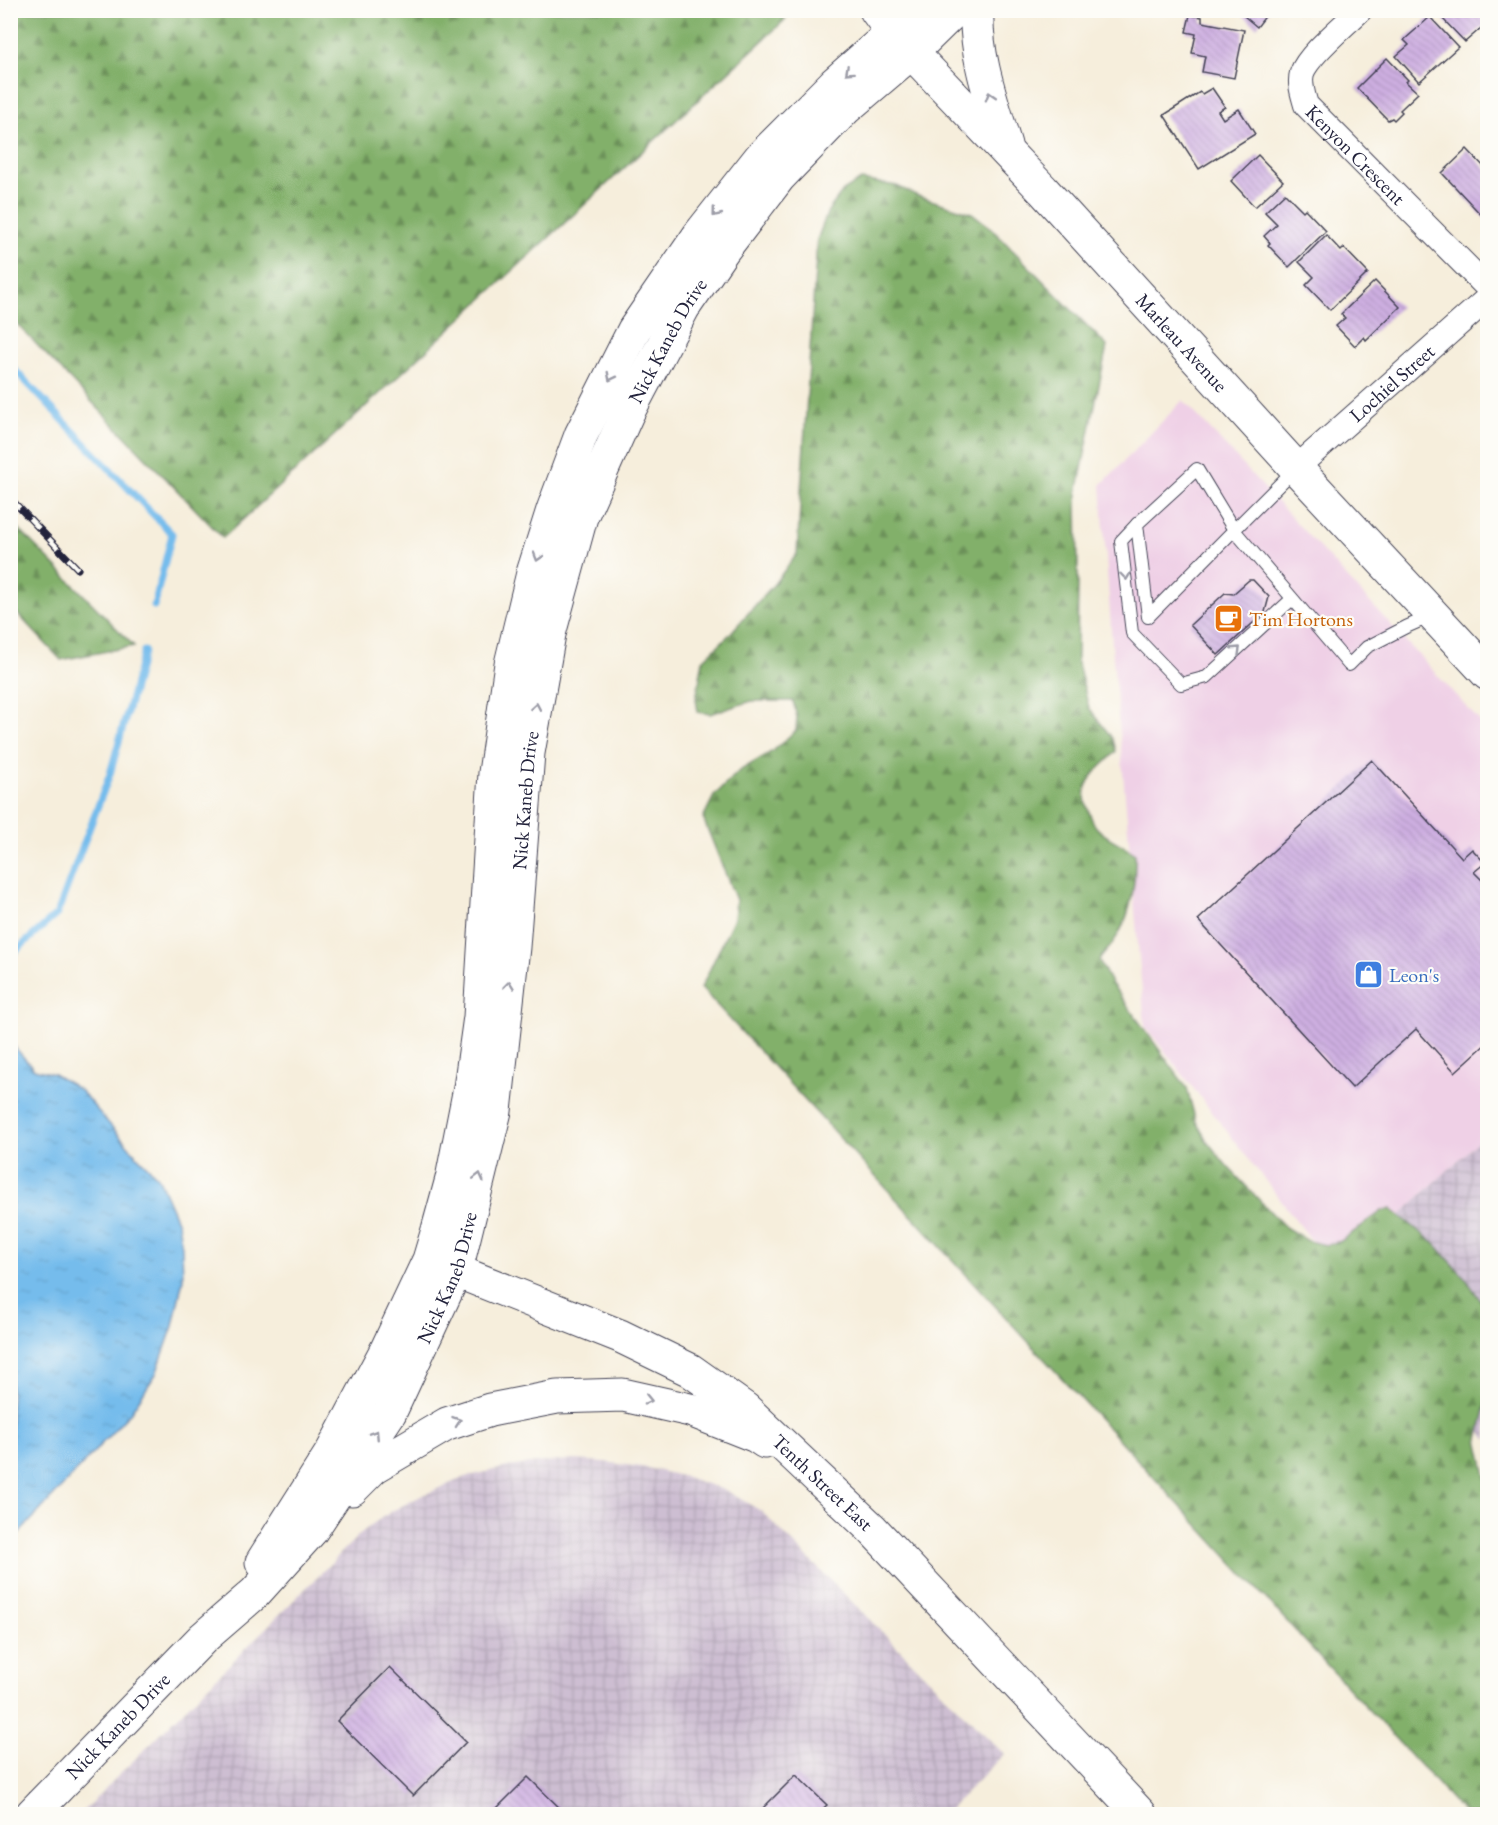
<svg xmlns="http://www.w3.org/2000/svg" width="1498" height="1825" font-family="'EB Garamond',serif">
	<style>
		.built { fill: #efd0e6 }
		.industrial { fill: url(#industrial-grid) }
		.forest { fill: url(#forest-firs); stroke: #526952; stroke-width: 1.5 }
		.water { fill: url(#water-ripples); stroke: #4b6f94; stroke-width: 1.5 }
		.lines { fill: none; stroke-linecap: round; stroke-linejoin: round }
		.stream { stroke: #74bcec; stroke-width: 7 }
		.building { fill: url(#building-back-hatch) }
		.lane-casing { stroke: #424153; stroke-width: 14 }
		.street-casing { stroke: #424153; stroke-width: 26 }
		.secondary-casing { stroke: #424153; stroke-width: 35 }
		.lane { stroke: #fff; stroke-width: 12 }
		.street { stroke: #fff; stroke-width: 24 }
		.secondary { stroke: #fff; stroke-width: 33 }
		.rail-casing { stroke: #22223b; stroke-width: 7 }
		.rail { stroke: #fdfcf7; stroke-width: 4.5; stroke-dasharray: 14; stroke-linecap: butt }
		.oneway { stroke: #9c9ca7 }
		.labels { text-anchor: middle; dominant-baseline: central; stroke-width: 4.5; stroke-linejoin: round; paint-order: stroke }
		.street-label { font-size: 20px; fill: #22223b; stroke: #fdfcf7 }
		.food-label { font-size: 20px; fill: #c56008; stroke: #fdfcf7; text-anchor: start }
		.shop-label { font-size: 20px; fill: #366cbe; stroke: #fdfcf7; text-anchor: start }
	</style>
	<defs>
		<pattern id="industrial-grid" width="8" height="8" patternUnits="userSpaceOnUse" patternTransform="scale(1.5)"><rect width="8" height="8" fill="#cdbed2"/><path d="M0 4h8M4 0v8" fill="none" stroke="#b0a3b5"/></pattern>
		<pattern id="forest-firs" width="22" height="20" patternUnits="userSpaceOnUse" patternTransform="scale(1.5)"><rect width="22" height="20" fill="#82b06a"/><path d="M5 1l3.5 6h-7zM16 11l3.5 6h-7z" fill="#6a8f58"/></pattern>
		<pattern id="water-ripples" width="26" height="14" patternUnits="userSpaceOnUse" patternTransform="scale(1.5)"><rect width="26" height="14" fill="#74bcec"/><path d="M2 4q2-2 4 0t4 0M15 11q2-2 4 0t4 0" fill="none" stroke="#64a1cb"/></pattern>
		<pattern id="building-back-hatch" width="6" height="6" patternUnits="userSpaceOnUse" patternTransform="scale(1.5)"><rect width="6" height="6" fill="#ceafe1"/><path d="M-1 5l2 2M0 0l6 6M5-1l2 2" fill="none" stroke="#b196c2"/></pattern>
	</defs>
	<rect width="100%" height="100%" fill="#fdfcf7"/>
	<filter id="ink" filterUnits="userSpaceOnUse"><feTurbulence type="fractalNoise" baseFrequency=".0167" numOctaves="2"/><feDisplacementMap in="SourceGraphic" scale="12" xChannelSelector="R" yChannelSelector="G"/><feConvolveMatrix kernelMatrix="1 2 1 2 8 2 1 2 1" color-interpolation-filters="sRGB"/></filter>
	<filter id="wash" filterUnits="userSpaceOnUse"><feTurbulence type="fractalNoise" baseFrequency=".008" numOctaves="4" result="noise"/><feDisplacementMap in="SourceGraphic" scale="24" xChannelSelector="R" yChannelSelector="G"/><feGaussianBlur stdDeviation="1.35" result="paint"/><feColorMatrix in="noise" values="0 0 0 0 0 0 0 0 0 0 0 0 0 0 0 0 0 1.4 0 .05"/><feComposite in="paint" operator="in"/></filter>
	<g filter="url(#wash)">
		<rect width="100%" height="100%" fill="#f6eedc"/>
		<!-- built -->
		<polygon class="built" points="1183,400 1487,729 1487,1133 1338,1274 1145,1026 1113,657 1101,485"/>
		<!-- industrial -->
		<g class="industrial">
			<polygon points="1487,1133 1487,1440 1338,1274"/>
			<polygon points="573,1460 604,1462 648,1468 689,1478 727,1491 761,1511 1004,1754 945,1814 80,1814 361,1533 374,1523 392,1511 419,1497 465,1477 507,1467 545,1462"/>
		</g>
		<!-- forest -->
		<g class="forest">
			<polygon points="778,11 786,19 223,538 11,318 11,11"/>
			<path d="M 861,180 L 897,186 L 918,196 L 972,213 L 991,228 L 1107,346 L 1077,493 L 1078,576 L 1077,660 L 1089,708 L 1113,739 L 1116,751 C 1107,763 1091,772 1086,787 C 1084,793 1085,800 1087,806 C 1089,812 1092,822 1096,827 C 1106,839 1122,843 1135,854 C 1136,880 1132,911 1119,933 C 1114,943 1106,951 1099,960 L 1111,983 L 1187,1088 L 1196,1122 L 1207,1141 L 1227,1166 L 1285,1227 L 1308,1241 L 1326,1245 L 1341,1241 L 1382,1211 L 1391,1209 L 1435,1244 L 1466,1279 L 1487,1310 L 1487,1401 L 1478,1439 L 1488,1485 L 1487,1814 L 1465,1814 L 701,988 L 734,918 L 736,900 L 703,818 L 714,796 L 739,771 L 773,751 L 796,730 L 797,717 L 793,701 L 752,701 L 710,714 L 698,712 L 696,699 L 703,660 L 728,636 L 774,584 L 797,554 L 817,240 L 828,211 L 843,191 Z"/>
			<polygon points="10,521 11,521 134,646 61,660 11,607"/>
		</g>
		<!-- water -->
		<polygon class="water" points="11,1043 34,1069 54,1074 80,1090 137,1156 158,1177 178,1223 182,1247 183,1279 173,1326 156,1374 130,1413 11,1542"/>
		<g class="lines">
			<!-- stream -->
			<g class="stream">
				<polyline points="10,365 172,534 154,606"/>
				<polyline points="10,956 57,914 110,774 144,651"/>
			</g>
		</g>
		<g id="blocks">
			<!-- building -->
			<g class="building">
				<polygon points="1237,10 1270,10 1257,27"/>
				<polygon points="1448,10 1488,10 1488,22 1465,42 1441,17"/>
				<polygon points="1190,15 1202,17 1202,22 1244,30 1234,78 1202,72 1205,56 1192,53 1196,34 1186,32"/>
				<polygon points="1430,17 1458,47 1419,82 1396,56 1409,45 1404,40"/>
				<polygon points="1387,58 1408,80 1406,82 1418,93 1400,110 1402,112 1394,120 1392,118 1388,120 1357,88"/>
				<polygon points="1212,88 1225,107 1218,111 1223,119 1239,109 1255,134 1199,169 1164,115 1200,92 1202,94"/>
				<polygon points="1467,149 1488,171 1486,220 1442,173"/>
				<polygon points="1258,155 1283,181 1255,207 1231,181"/>
				<polygon points="1285,193 1303,211 1305,209 1326,231 1289,267 1268,245 1270,243 1264,236 1277,224 1265,212"/>
				<polygon points="1326,235 1341,251 1344,248 1368,273 1330,310 1306,285 1314,277 1299,262"/>
				<polygon points="1375,281 1400,307 1366,340 1364,337 1355,346 1336,326 1345,318 1341,314"/>
				<polygon points="1249,580 1253,580 1269,597 1265,612 1218,655 1190,625 1225,593 1233,594"/>
				<polygon points="1372,760 1462,858 1472,849 1485,863 1474,872 1488,886 1488,1042 1455,1072 1416,1029 1352,1088 1198,920"/>
				<polygon points="390,1667 466,1742 413,1796 337,1721"/>
				<polygon points="796,1775 827,1805 817,1814 757,1814"/>
				<polygon points="528,1777 566,1814 491,1814"/>
			</g>
		</g>
	</g>
	<g filter="url(#ink)">
		<use href="#blocks" fill-opacity="0" stroke="#424153" stroke-width="1.5"/>
		<g class="lines">
			<defs>
				<g id="lane">
					<polyline points="1295,469 1234,530 1197,469 1137,524 1148,617 1234,530 1349,665 1367,647 1406,627 1431,616"/>
					<polyline points="1137,524 1121,541 1132,633 1181,684 1207,677 1292,599"/>
				</g>
				<g id="street">
					<path id="s1" d="M 1360,10 C 1345,25 1308,55 1302,73 C 1299,84 1303,94 1306,105 L 1488,288"/>
					<path id="s2" d="M 1296,468 L 1488,298"/>
				</g>
				<g id="secondary">
					<path id="s3" d="M 876,10 L 892,32 L 1043,190 L 1296,468 L 1488,674"/>
					<path d="M 977,10 C 975,57 992,101 1005,145"/>
					<path id="s4" d="M 436,1263 L 620,1336 L 690,1370 L 745,1409 L 872,1529 L 1140,1814"/>
					<polyline points="352,1489 374,1467 447,1424 490,1410 557,1397 623,1395 690,1410 756,1436 765,1442"/>
					<polyline points="262,1562 333,1450 387,1349 429,1260 438,1230 452,1179 470,1088 480,1017 495,773 511,664 533,573 553,510 581,435 634,330 700,234 760,158 834,84 918,10"/>
					<path id="s5" d="M 32,1814 L 203,1638 L 255,1593 L 311,1531 L 390,1412 L 456,1270 L 495,1111 L 513,947 L 528,753 L 549,634 L 581,517 L 627,414 L 683,308 L 723,250 L 779,177 L 845,109 L 912,52 L 955,10"/>
				</g>
			</defs>
			<!-- lane casing -->
			<use href="#lane" class="lane-casing"/>
			<!-- street casing -->
			<use href="#street" class="street-casing"/>
			<!-- secondary casing -->
			<use href="#secondary" class="secondary-casing"/>
			<!-- lane -->
			<use href="#lane" class="lane"/>
			<!-- street -->
			<use href="#street" class="street"/>
			<!-- secondary -->
			<use href="#secondary" class="secondary"/>
			<defs>
				<polyline id="rail" points="10,498 78,569"/>
			</defs>
			<!-- rail casing -->
			<use href="#rail" class="rail-casing"/>
			<!-- rail -->
			<use href="#rail" class="rail"/>
		</g>
		<!-- one-way arrows -->
		<defs><path id="oneway-chevron" d="M-2-3.5L2.5 0L-2 3.5" fill="none" stroke-width="1.6" stroke-linecap="round" stroke-linejoin="round" transform="scale(1.5)"/></defs>
		<g class="oneway">
			<use href="#oneway-chevron" transform="translate(849 71) rotate(138)"/>
			<use href="#oneway-chevron" transform="translate(990 96) rotate(-107)"/>
			<use href="#oneway-chevron" transform="translate(716 213) rotate(129)"/>
			<use href="#oneway-chevron" transform="translate(611 377) rotate(117)"/>
			<use href="#oneway-chevron" transform="translate(538 557) rotate(107)"/>
			<use href="#oneway-chevron" transform="translate(1126 576) rotate(83)"/>
			<use href="#oneway-chevron" transform="translate(1237 650) rotate(-43)"/>
			<use href="#oneway-chevron" transform="translate(536 707) rotate(-80)"/>
			<use href="#oneway-chevron" transform="translate(509 985) rotate(-84)"/>
			<use href="#oneway-chevron" transform="translate(479 1177) rotate(-76)"/>
			<use href="#oneway-chevron" transform="translate(648 1400) rotate(13)"/>
			<use href="#oneway-chevron" transform="translate(457 1421) rotate(-19)"/>
			<use href="#oneway-chevron" transform="translate(375 1434) rotate(-57)"/>
		</g>
	</g>
	<!-- icons -->
	<defs>
		<symbol id="cafe-square" viewBox="-11 -11 22 22"><rect x="-9" y="-9" width="18" height="18" rx="4" fill="#e8710a" stroke="#fdfcf7"/><path d="M-5.5-4.5H6V0H3Q3 3.5 0 3.5H-2.5Q-5.5 3.5-5.5 0ZM3-3.2v2h1.7v-2ZM-6 4.5H4V6H-6Z" fill="#fff"/></symbol>
		<symbol id="shop-square" viewBox="-11 -11 22 22"><rect x="-9" y="-9" width="18" height="18" rx="4" fill="#3f7fe0" stroke="#fdfcf7"/><path d="M-5-2.5h2.3a2.7 3.5 0 0 1 5.4 0H5L5.5 6h-11ZM-1.5-2.5h3a1.5 2.3 0 0 0-3 0Z" fill="#fff"/></symbol>
	</defs>
	<g fill-rule="evenodd">
		<use href="#cafe-square" x="1212" y="602" width="33" height="33"/>
		<use href="#shop-square" x="1352" y="958" width="33" height="33"/>
	</g>
	<g class="labels">
		<!-- street labels -->
		<g class="street-label">
			<text stroke="none"><textPath href="#s1" startOffset="189">Kenyon Crescent</textPath></text>
			<text stroke="none"><textPath href="#s5" startOffset="1659">Nick Kaneb Drive</textPath></text>
			<text stroke="none"><textPath href="#s3" startOffset="452">Marleau Avenue</textPath></text>
			<text stroke="none"><textPath href="#s2" startOffset="128">Lochiel Street</textPath></text>
			<text stroke="none"><textPath href="#s5" startOffset="1173">Nick Kaneb Drive</textPath></text>
			<text stroke="none"><textPath href="#s5" startOffset="687">Nick Kaneb Drive</textPath></text>
			<text stroke="none"><textPath href="#s4" startOffset="450">Tenth Street East</textPath></text>
			<text stroke="none"><textPath href="#s5" startOffset="123">Nick Kaneb Drive</textPath></text>
		</g>
		<!-- food labels -->
		<g class="food-label">
			<text x="1249" y="619">Tim Hortons</text>
		</g>
		<!-- shop labels -->
		<g class="shop-label">
			<text x="1389" y="975">Leon's</text>
		</g>
	</g>
	<!-- margin -->
	<rect width="1498" height="1825" fill="none" stroke="#fdfcf7" stroke-width="36"/>
</svg>
